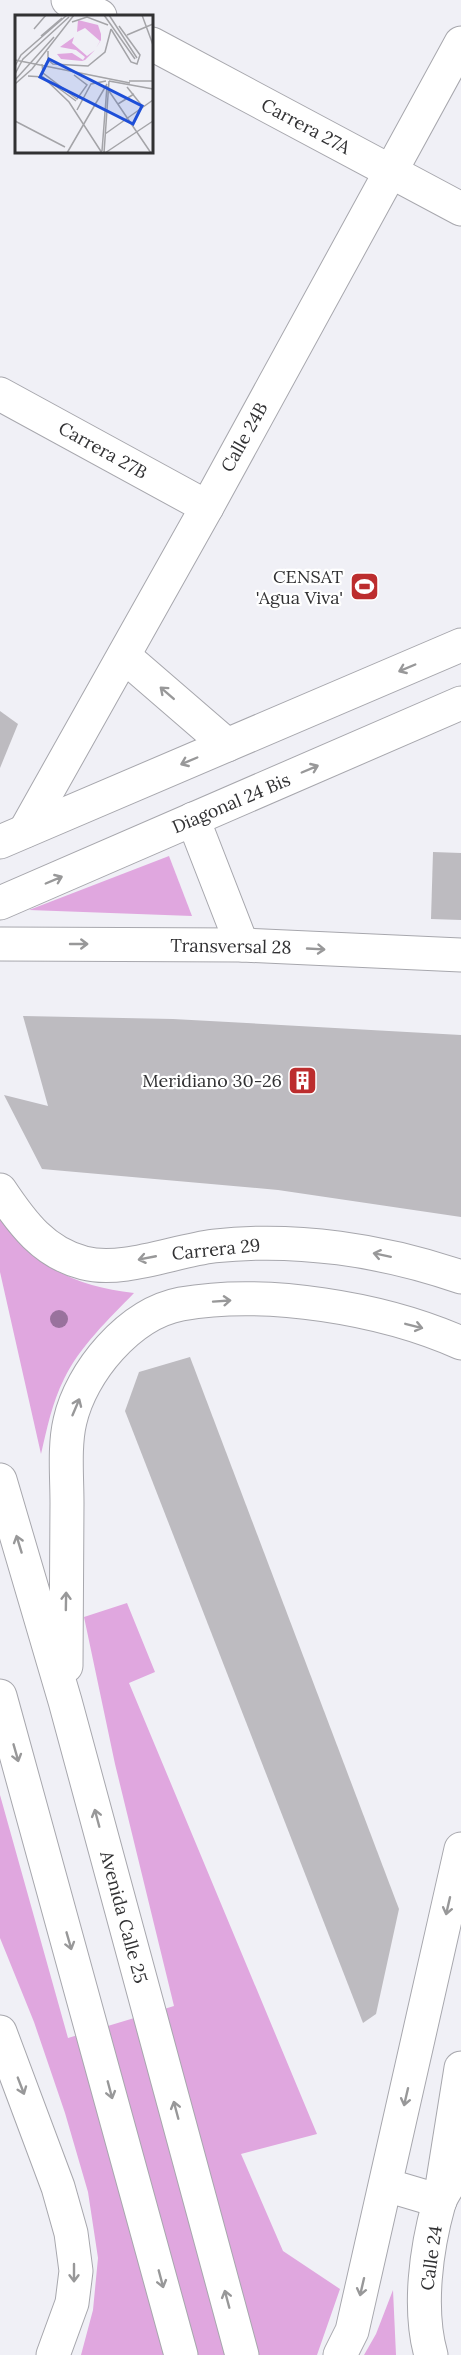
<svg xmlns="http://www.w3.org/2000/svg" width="461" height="2355" font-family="Lora,serif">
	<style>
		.green { fill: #e0a7df }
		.building { fill: #bdbbc0 }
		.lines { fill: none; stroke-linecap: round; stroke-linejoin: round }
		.minor-casing { stroke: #a7a7ad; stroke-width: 35 }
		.tertiary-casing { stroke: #a7a7ad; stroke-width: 35 }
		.trunk-casing { stroke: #a7a7ad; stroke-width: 35 }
		.minor { stroke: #fff; stroke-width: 33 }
		.tertiary { stroke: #fff; stroke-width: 33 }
		.trunk { stroke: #fff; stroke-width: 33 }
		.tree { fill: #99729d }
		.oneway { stroke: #989899 }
		.labels { text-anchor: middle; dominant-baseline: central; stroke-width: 4.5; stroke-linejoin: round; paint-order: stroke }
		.street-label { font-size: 18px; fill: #313133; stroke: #fff }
		.poi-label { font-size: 18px; fill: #313133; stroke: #fff; text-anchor: end }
		.inset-road { fill: none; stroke: #a4a4a8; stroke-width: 1.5 }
		.view { fill: #1d4ed8; fill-opacity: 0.15; stroke: #1d4ed8; stroke-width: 3 }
		.inset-edge { fill: none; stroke: #313133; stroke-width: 3 }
	</style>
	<rect width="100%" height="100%" fill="#f0f0f6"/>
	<!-- green -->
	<g class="green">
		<polygon points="169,856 192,916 29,910"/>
		<path d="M 0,1215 C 33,1267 75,1286 134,1293 C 109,1319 80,1346 64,1379 C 52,1403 47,1428 41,1454 L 0,1272 Z"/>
		<polygon points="127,1603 155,1672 129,1683 317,2134 241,2154 283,2251 340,2289 317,2355 81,2355 93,2310 98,2258 88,2192 65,2113 34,2022 0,1938 0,1795 68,2038 174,2006 115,1764 84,1617"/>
		<polygon points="393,2290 396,2355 364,2355 376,2334"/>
	</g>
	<!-- building -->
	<g class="building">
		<polygon points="0,711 18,724 0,768"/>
		<polygon points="433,852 461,853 461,920 431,919"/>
		<polygon points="23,1016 173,1019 461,1035 461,1217 278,1190 42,1169 4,1095 48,1106"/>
		<polygon points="190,1357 399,1909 376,2014 363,2023 125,1411 139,1372"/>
	</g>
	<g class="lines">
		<defs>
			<g id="minor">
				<polyline points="68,0 100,16"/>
				<polyline points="152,44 461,209"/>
				<polyline points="0,394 207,507"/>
			</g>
			<g id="tertiary">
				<polyline points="124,656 227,745"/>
				<polyline points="193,819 242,945"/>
				<polyline points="25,831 207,507 461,43"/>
				<polyline points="0,842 461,645"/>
				<polyline points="0,903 461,703"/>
				<polyline points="0,944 242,945 461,955"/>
				<path d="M 0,1190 C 22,1223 44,1253 84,1263 C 122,1273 174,1251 214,1246 C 296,1237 383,1250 461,1277"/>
				<polyline points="441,2193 461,2068"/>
				<path d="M 431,2355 C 418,2309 426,2249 439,2203 C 443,2191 454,2178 461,2167"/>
			</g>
			<g id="trunk">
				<polyline points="0,1480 65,1701 242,2355"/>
				<path d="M 66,1666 C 66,1612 67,1557 67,1503 C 67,1477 64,1446 70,1421 C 81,1372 129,1314 181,1304 C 266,1289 382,1308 461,1343"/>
				<polyline points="0,1696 181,2355"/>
				<polyline points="0,2032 58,2187 71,2233 76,2271 72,2303 53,2355"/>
				<polyline points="386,2185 440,2201"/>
				<polyline points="340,2355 352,2331 461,1849"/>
			</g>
		</defs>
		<!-- minor casing -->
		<use href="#minor" class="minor-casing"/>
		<!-- tertiary casing -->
		<use href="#tertiary" class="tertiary-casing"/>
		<!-- trunk casing -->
		<use href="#trunk" class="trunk-casing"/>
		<!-- minor -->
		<use href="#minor" class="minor"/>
		<!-- tertiary -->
		<use href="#tertiary" class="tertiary"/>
		<!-- trunk -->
		<use href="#trunk" class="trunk"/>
	</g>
	<!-- trees -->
	<circle class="tree" cx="59" cy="1319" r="9"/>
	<!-- one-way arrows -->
	<defs><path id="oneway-shaft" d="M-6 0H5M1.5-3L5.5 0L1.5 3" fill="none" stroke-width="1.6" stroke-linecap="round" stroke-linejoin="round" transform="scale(1.5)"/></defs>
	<g class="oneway">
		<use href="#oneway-shaft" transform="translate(407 668) rotate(157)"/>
		<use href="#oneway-shaft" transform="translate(167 693) rotate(-139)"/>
		<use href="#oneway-shaft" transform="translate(189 761) rotate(157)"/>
		<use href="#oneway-shaft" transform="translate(310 769) rotate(-23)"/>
		<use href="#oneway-shaft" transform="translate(54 880) rotate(-23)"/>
		<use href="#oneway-shaft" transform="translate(79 944)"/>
		<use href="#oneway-shaft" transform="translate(316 949) rotate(3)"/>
		<use href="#oneway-shaft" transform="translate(382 1255) rotate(-168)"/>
		<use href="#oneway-shaft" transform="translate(147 1258) rotate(169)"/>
		<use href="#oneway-shaft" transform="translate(222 1301) rotate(-4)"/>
		<use href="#oneway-shaft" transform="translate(414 1326) rotate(14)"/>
		<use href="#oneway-shaft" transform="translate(76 1407) rotate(-67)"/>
		<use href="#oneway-shaft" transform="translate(19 1544) rotate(-107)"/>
		<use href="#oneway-shaft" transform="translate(66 1601) rotate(-89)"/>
		<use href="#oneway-shaft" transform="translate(16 1753) rotate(74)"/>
		<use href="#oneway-shaft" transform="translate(97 1818) rotate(-105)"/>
		<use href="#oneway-shaft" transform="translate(448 1906) rotate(103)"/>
		<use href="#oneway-shaft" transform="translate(69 1941) rotate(74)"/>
		<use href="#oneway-shaft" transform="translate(21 2086) rotate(69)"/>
		<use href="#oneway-shaft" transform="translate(110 2090) rotate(75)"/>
		<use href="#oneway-shaft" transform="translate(406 2097) rotate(103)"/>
		<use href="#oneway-shaft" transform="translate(176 2110) rotate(-105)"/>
		<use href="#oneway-shaft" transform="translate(74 2273) rotate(90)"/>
		<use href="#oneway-shaft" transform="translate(161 2279) rotate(75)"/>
		<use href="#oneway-shaft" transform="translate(362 2287) rotate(103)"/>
		<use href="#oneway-shaft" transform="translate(227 2299) rotate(-105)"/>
	</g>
	<!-- icons -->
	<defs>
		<symbol id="stadium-square" viewBox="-11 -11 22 22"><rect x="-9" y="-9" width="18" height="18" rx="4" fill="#bc2d2e" stroke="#fff"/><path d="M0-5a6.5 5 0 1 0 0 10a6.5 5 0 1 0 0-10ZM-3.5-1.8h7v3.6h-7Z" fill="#fff"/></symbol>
		<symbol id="building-square" viewBox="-11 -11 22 22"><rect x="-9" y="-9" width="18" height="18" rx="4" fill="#bc2d2e" stroke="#fff"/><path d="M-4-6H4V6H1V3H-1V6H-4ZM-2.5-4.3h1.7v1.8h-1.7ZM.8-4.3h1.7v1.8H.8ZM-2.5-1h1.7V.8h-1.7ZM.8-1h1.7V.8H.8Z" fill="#fff"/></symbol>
	</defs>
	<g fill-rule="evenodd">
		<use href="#stadium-square" x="348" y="570" width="33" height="33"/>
		<use href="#building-square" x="286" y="1064" width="33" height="33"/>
	</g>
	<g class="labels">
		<!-- street labels -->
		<g class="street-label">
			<text transform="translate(306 126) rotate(28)">Carrera 27A</text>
			<text transform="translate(244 437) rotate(-61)">Calle 24B</text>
			<text transform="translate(103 450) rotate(29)">Carrera 27B</text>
			<text transform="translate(231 803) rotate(-23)">Diagonal 24 Bis</text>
			<text transform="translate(231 946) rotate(1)">Transversal 28</text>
			<text transform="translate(216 1249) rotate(-6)">Carrera 29</text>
			<text transform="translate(124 1917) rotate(75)">Avenida Calle 25</text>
			<text transform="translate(431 2258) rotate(-82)">Calle 24</text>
		</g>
		<!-- poi labels -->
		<g class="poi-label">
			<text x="343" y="576">CENSAT<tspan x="343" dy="21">'Agua Viva'</tspan></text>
			<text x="282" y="1080">Meridiano 30-26</text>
		</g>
	</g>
	<!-- overview -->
	<g transform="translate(15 15)">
		<rect width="138" height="138" fill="#f0f0f6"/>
		<path d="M 63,5 L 83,10 L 86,19 L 86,25 L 81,33 L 85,26 L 70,13 L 62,17 ZM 59,22 L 57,28 L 72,41 L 80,35 L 70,45 L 67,46 L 46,44 L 42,39 L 57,38 L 68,45 L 70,42 L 61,35 L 45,32 Z" fill="#e0a7df"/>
		<path class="inset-road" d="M 89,0 L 120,44M 94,0 L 122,43M 127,0 L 138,30M 57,7 L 72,2 L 93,10M 19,14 L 31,0M 96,14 L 116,47 L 122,49 L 125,40 L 104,11M 112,20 L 138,9M 26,21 L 47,3M 33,36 L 33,45 L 38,49 L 73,51 L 90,37 L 96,14M 0,45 L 115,68M 27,49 L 28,58 L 62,84 L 72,70 L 59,60M 0,51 L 6,40 L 52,0M 0,59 L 8,44 L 54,2M 13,61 L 28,62 L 54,87 L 87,138M 0,65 L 39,22M 94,66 L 138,74M 114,66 L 138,66M 0,69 L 17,54 L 59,0M 38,69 L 61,86M 112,72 L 128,92M 94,76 L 136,138M 103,89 L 119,79M 62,95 L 76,69 L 91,66M 0,106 L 50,132M 90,119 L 138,85M 87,136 L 92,71M 52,138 L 92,69M 89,138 L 94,66M 90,138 L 138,106"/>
		<path class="view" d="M 34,44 L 127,91 L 118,109 L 25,62 Z"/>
		<rect width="138" height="138" class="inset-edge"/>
	</g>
</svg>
